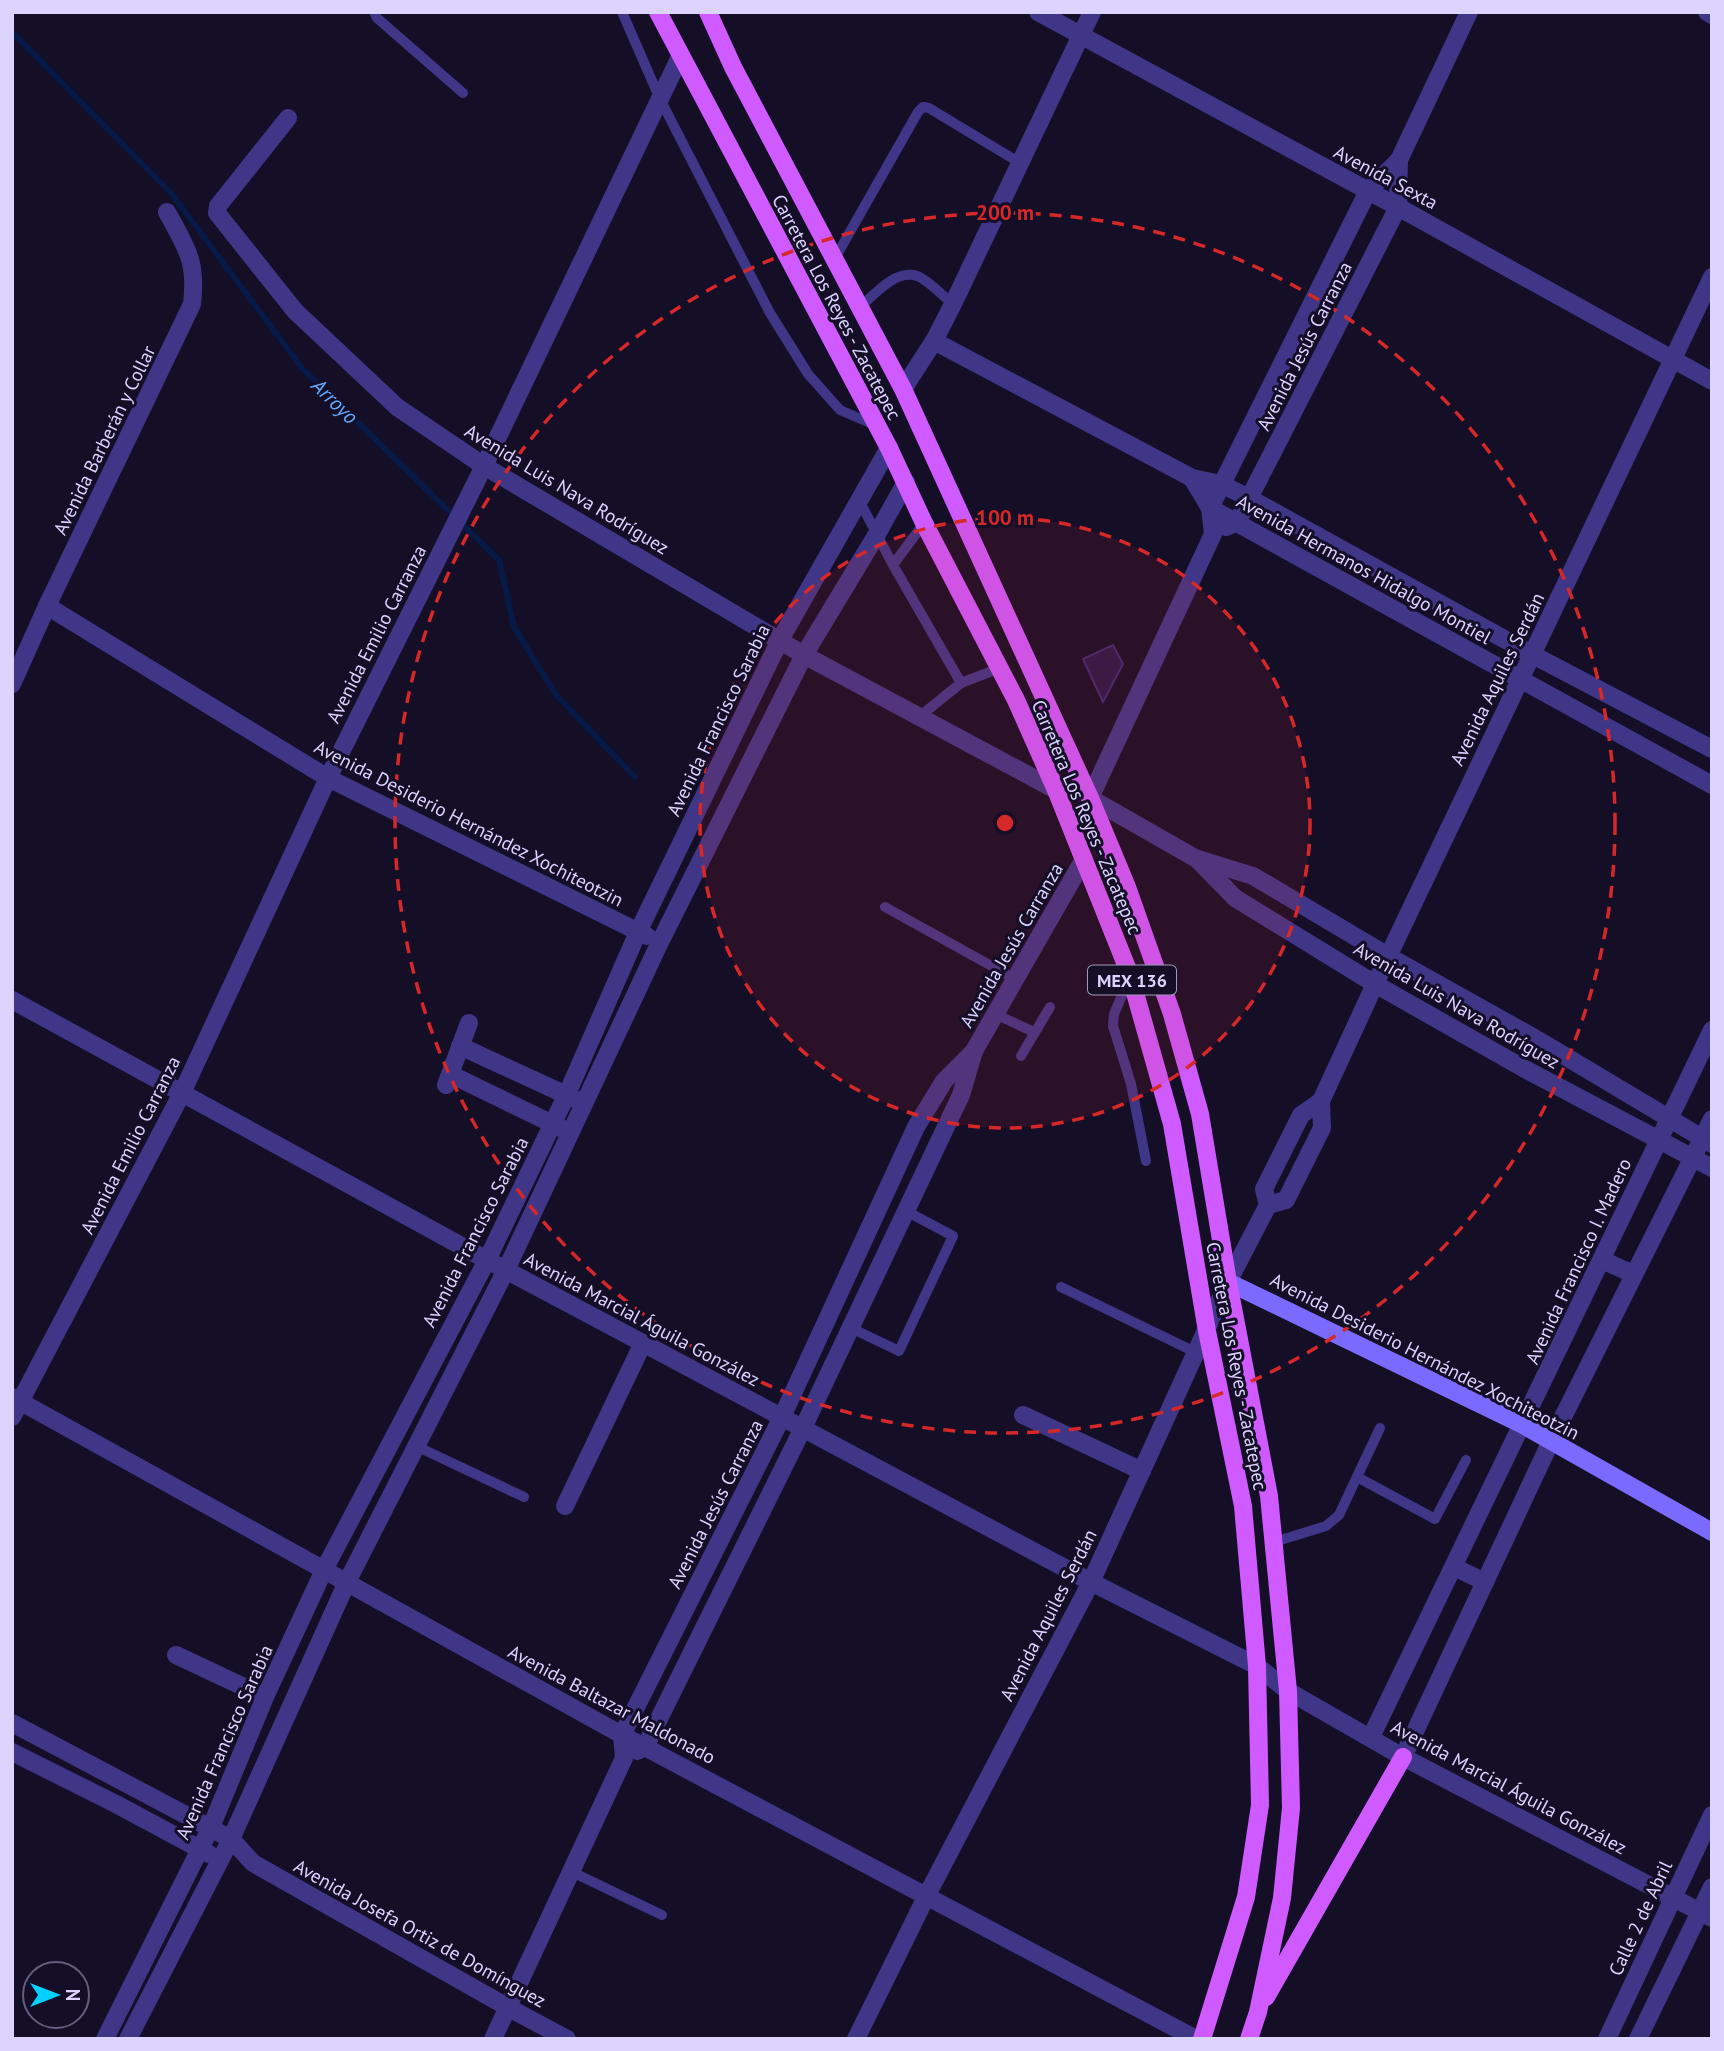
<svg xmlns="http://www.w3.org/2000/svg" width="1724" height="2051" font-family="'PT Sans',sans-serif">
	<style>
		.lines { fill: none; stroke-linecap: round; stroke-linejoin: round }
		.stream { stroke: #071946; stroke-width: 6 }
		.building { fill: #271948; stroke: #3f2a76; stroke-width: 2 }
		.lane { stroke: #403688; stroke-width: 10 }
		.street { stroke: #403688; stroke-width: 18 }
		.secondary { stroke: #7b6aff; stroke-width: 18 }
		.primary { stroke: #cf5aff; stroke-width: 18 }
		.ring { fill: none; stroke: #d62828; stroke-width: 3.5; stroke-dasharray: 12 9 }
		.labels { text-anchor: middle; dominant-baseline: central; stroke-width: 6; stroke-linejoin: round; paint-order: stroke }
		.shield { fill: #140e27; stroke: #a098be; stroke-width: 2 }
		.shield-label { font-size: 18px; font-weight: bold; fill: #dcd3ff }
		.street-label { font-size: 19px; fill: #dcd3ff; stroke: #140e27 }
		.water-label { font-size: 21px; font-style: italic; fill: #61a9ff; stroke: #140e27 }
		.centre { fill: #d62828; stroke: #140e27; stroke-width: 3.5 }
		.ring-label { font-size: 21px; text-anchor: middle; font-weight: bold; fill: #d62828; stroke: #140e27; stroke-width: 6; stroke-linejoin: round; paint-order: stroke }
	</style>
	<rect width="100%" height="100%" fill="#140e27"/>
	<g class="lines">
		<!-- stream -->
		<polyline class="stream" points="12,32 171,193 302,368 499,560 514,627 556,695 635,777"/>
	</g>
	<!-- building -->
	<polygon class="building" points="1113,645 1123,664 1103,702 1083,659"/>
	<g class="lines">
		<!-- lane -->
		<g class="lane">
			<polyline points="374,12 377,18 463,93"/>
			<polyline points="622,12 660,99 770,313 808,374 840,410 875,425"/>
			<polyline points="834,260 918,112 923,107 929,108 1020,163"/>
			<path d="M 859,308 C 874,295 895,269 917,276 C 927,279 944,297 953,304"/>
			<polyline points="860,502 893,565"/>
			<polyline points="924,523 893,565 961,683 1000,668"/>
			<polyline points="919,717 961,683"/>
			<polyline points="885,907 1015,979"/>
			<polyline points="1129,979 1114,1014 1113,1026 1131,1084 1146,1161"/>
			<polyline points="995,1014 1034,1032"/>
			<polyline points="1021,1056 1050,1007"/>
			<polyline points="1061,1287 1197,1353"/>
			<polyline points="851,1328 899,1351 953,1236 906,1211"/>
			<polyline points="416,1446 524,1497"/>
			<polyline points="1357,1477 1435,1519 1466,1460"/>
			<polyline points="1274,1542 1326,1526 1339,1515 1380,1428"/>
			<polyline points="572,1872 662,1915"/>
		</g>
		<!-- street -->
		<g class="street">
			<polyline points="1038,12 1398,207 1712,381"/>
			<polyline points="1469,12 1399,160 1368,191 1210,508 1213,534 1090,798 1195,858 1253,876 1388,956 1538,1040 1712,1144"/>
			<polyline points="1707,12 1712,15"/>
			<polyline points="288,118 218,206 217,213 295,311 397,407 484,466 804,655 1056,790"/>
			<polyline points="934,341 1192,478 1221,484 1249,498 1533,655 1712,749"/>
			<polyline points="903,389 934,341 953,304 1092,12"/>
			<polyline points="1192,478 1210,508 1712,785"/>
			<polyline points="1226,527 1237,522 1398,207 1399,160"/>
			<polyline points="47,606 328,778 647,936"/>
			<path d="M 12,684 L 47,606 L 192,304 C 197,261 187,249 167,212"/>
			<polyline points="1198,860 1235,898 1375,984 1523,1068 1712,1168"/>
			<polyline points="12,1000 487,1260 1091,1582 1257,1666 1288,1691 1403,1757 1712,1918"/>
			<polyline points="460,1046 575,1099"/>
			<polyline points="450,1074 563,1129"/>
			<polyline points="446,1085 469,1023"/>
			<polyline points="1268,1205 1286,1200 1322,1128 1321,1101 1375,984 1712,277"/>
			<polyline points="1602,1260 1633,1274"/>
			<polyline points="12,1397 622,1735 1196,2039"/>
			<polyline points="1023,1415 1142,1471"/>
			<polyline points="12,1417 182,1093 328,778 484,466 680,57"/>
			<polyline points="565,1506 643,1343"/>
			<polyline points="1454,1567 1485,1582"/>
			<polyline points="176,1655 265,1697"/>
			<polyline points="12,1723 231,1839 253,1863 509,2008 567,2039"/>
			<polyline points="1371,1737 1712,1030"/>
			<polyline points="637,1751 645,1747 803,1428 961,1095 974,1051 1084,859"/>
			<polyline points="12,1752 116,1804 209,1854"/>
			<polyline points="1403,1757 1551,1441 1712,1119"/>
			<polyline points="105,2039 211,1827 265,1697 324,1570 487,1260 567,1094 638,932 780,640 889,448"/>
			<polyline points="128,2039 231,1839 347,1582 506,1270 660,942 804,655 877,534 906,482"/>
			<polyline points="493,2039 624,1758 622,1735 782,1417 916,1127 944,1081 974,1051"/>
			<polyline points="856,2039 927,1895 1091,1582 1228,1282 1268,1205 1264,1189 1301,1115 1321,1101"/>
			<polyline points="1607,2039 1712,1815"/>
			<polyline points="1638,2039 1712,1887"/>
		</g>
		<!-- secondary -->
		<polyline class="secondary" points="1228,1282 1523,1425 1712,1532"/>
		<!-- primary -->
		<g class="primary">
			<polyline points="658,12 889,448 924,523 1016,700 1056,790 1130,975 1172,1124 1207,1331 1243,1506 1257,1666 1260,1805 1246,1897 1202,2039"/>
			<polyline points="708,12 733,67 903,389 1090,798 1127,887 1172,1014 1200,1114 1228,1282 1269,1496 1288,1691 1291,1808 1282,1898 1258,2012 1249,2039"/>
			<polyline points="1266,1997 1403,1757"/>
		</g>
	</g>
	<!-- distance rings -->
	<circle cx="1005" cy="823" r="305" fill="#d62828" fill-opacity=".12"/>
	<g class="ring">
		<circle cx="1005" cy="823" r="305"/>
		<circle cx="1005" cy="823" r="610"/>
	</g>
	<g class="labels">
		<!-- shield labels -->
		<rect class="shield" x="1088" y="965.5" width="88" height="29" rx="5"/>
		<g class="shield-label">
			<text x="1132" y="980">MEX 136</text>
		</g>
		<!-- street labels -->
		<g class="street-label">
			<text transform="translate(1386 177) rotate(28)">Avenida Sexta</text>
			<text transform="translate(837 307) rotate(62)">Carretera Los Reyes - Zacatepec</text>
			<text transform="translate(1304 346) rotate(-63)">Avenida Jesús Carranza</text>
			<text transform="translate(104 440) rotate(-64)">Avenida Barberán y Collar</text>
			<text transform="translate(567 489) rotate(31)">Avenida Luis Nava Rodríguez</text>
			<text transform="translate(1364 569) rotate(29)">Avenida Hermanos Hidalgo Montiel</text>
			<text transform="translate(376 634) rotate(-63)">Avenida Emilio Carranza</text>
			<text transform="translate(1497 679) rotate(-64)">Avenida Aquiles Serdán</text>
			<text transform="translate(718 720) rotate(-64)">Avenida Francisco Sarabia</text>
			<text transform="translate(1087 817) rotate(67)">Carretera Los Reyes - Zacatepec</text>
			<text transform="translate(469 823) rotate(27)">Avenida Desiderio Hernández Xochiteotzin</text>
			<text transform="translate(1011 945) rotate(-60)">Avenida Jesús Carranza</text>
			<text transform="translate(1457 1005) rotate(30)">Avenida Luis Nava Rodríguez</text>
			<text transform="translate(130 1145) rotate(-63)">Avenida Emilio Carranza</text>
			<text transform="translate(475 1232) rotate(-63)">Avenida Francisco Sarabia</text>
			<text transform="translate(1578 1261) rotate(-65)">Avenida Francisco I. Madero</text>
			<text transform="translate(642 1319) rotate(28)">Avenida Marcial Águila González</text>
			<text transform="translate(1425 1356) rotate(27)">Avenida Desiderio Hernández Xochiteotzin</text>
			<text transform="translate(1237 1366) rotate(79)">Carretera Los Reyes - Zacatepec</text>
			<text transform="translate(715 1504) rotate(-63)">Avenida Jesús Carranza</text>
			<text transform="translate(1048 1615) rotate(-63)">Avenida Aquiles Serdán</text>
			<text transform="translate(612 1704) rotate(28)">Avenida Baltazar Maldonado</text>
			<text transform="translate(224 1742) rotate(-66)">Avenida Francisco Sarabia</text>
			<text transform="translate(1509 1787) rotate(28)">Avenida Marcial Águila González</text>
			<text transform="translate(1640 1918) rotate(-65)">Calle 2 de Abril</text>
			<text transform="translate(420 1933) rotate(29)">Avenida Josefa Ortiz de Domínguez</text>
		</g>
		<!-- water labels -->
		<g class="water-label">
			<text transform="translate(335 401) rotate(44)">Arroyo</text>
		</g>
	</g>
	<circle cx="1005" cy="823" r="10" class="centre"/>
	<g class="ring-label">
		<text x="1005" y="220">200 m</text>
		<text x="1005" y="525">100 m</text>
	</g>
	<!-- border -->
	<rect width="1724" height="2051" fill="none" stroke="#dcd3ff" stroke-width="28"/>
	<!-- north arrow -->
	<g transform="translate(56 1995) rotate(90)"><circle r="33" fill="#140e27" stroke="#645d7d" stroke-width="2"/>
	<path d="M0-5L12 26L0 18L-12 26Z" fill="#00d0fe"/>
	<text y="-10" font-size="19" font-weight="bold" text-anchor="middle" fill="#dcd3ff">N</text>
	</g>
</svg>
